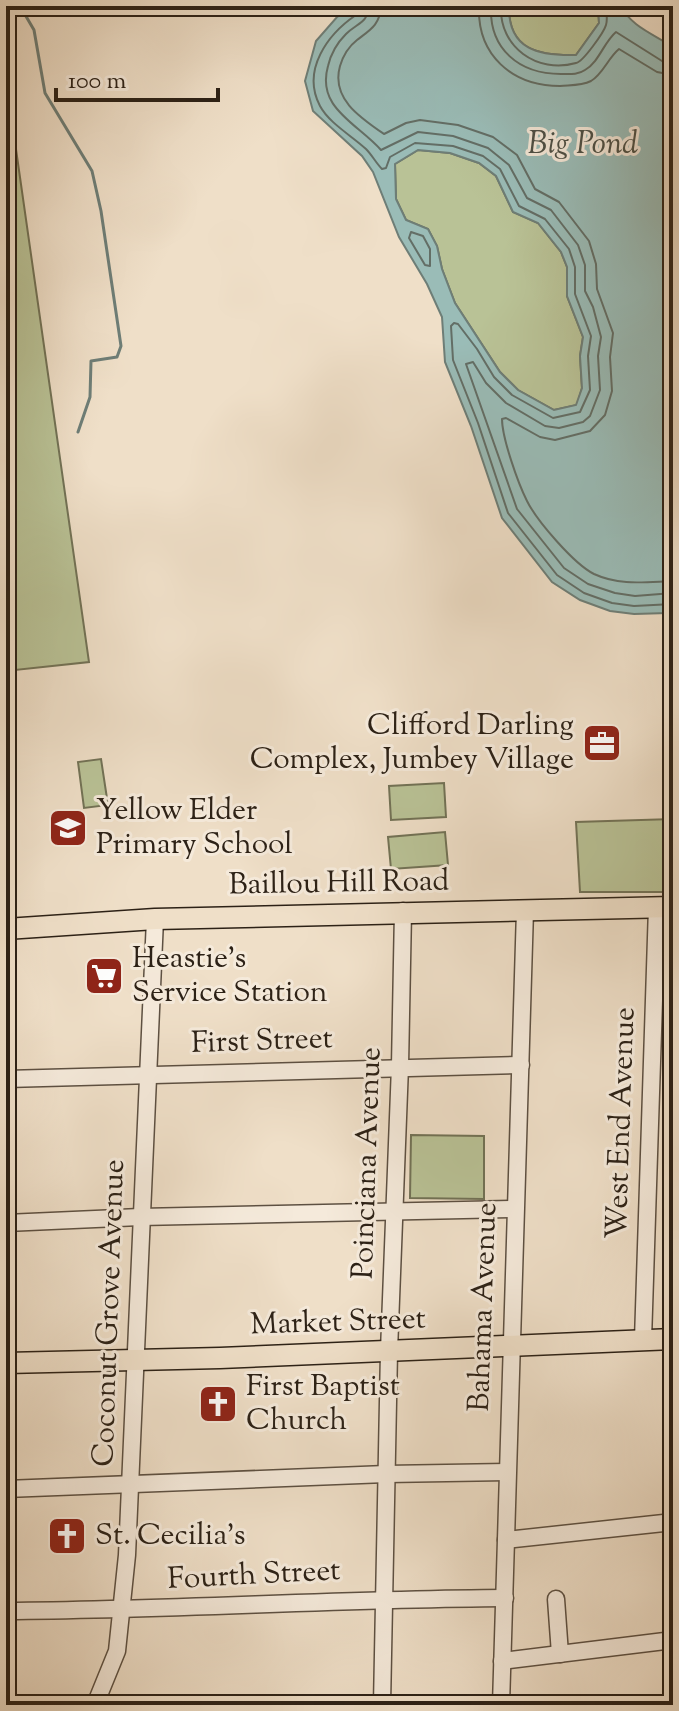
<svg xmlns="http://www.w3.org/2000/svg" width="679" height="1711" font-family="'Sorts Mill Goudy',serif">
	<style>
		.green { fill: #b9c296; stroke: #727256; stroke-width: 2 }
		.water { fill: #9abcb7; stroke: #6e7e77; stroke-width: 2; fill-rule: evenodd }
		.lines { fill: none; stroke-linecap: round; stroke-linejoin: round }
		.shore { stroke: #636e66; stroke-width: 2 }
		.stream { stroke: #6e7e77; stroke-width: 3 }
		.minor-casing { stroke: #5d5042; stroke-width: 19 }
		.major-casing { stroke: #2c2116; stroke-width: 23 }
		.minor { stroke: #f5eadb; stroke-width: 16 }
		.major { stroke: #efdfc8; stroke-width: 20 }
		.labels { text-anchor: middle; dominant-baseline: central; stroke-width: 6; stroke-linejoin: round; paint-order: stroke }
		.poi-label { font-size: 30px; fill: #2c2116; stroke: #f5eadb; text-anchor: start }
		.street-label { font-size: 30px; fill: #2c2116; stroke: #f5eadb }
		.water-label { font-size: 32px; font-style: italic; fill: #4d5046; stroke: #f5eadb }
	</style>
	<rect width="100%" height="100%" fill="#efdfc8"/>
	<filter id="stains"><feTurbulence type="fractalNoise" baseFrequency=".0025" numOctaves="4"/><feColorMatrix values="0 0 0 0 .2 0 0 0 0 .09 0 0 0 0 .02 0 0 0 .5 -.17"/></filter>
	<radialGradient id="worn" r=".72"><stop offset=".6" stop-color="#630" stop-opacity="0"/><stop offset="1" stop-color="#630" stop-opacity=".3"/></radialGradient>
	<!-- green -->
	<g class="green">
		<path d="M 509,6 L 598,6 L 599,23 L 576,55 C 539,56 508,50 509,6 Z"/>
		<polygon points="6,79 89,662 6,671"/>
		<polygon points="418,150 450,153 479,163 496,176 513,212 538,223 561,252 567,267 567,296 583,337 580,356 582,388 577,405 554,410 518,390 500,372 455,303 442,269 437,246 428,229 406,220 396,199 395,164"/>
		<polygon points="101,759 108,805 84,808 78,762"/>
		<polygon points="444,783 446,817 391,820 389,786"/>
		<polygon points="673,819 673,892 580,892 576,822"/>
		<polygon points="445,832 448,865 391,869 388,837"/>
		<polygon points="411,1135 484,1136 484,1199 410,1198"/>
	</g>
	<!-- water -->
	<path class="water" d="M 356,6 L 509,6 C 508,50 539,56 576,55 L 599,23 L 598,6 L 622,6 C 628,25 657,36 673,47 L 673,610 L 668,613 L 634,614 L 610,611 L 580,600 L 552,582 L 502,518 L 471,426 L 445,362 L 442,317 L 427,284 L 399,237 L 373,172 L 362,156 L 313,111 L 305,81 L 316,41 L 337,17 ZM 418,150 L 450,153 L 479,163 L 496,176 L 513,212 L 538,223 L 561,252 L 567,267 L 567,296 L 583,337 L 580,356 L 582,388 L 576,405 L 554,410 L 518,390 L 500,372 L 455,303 L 442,269 L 437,246 L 428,229 L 406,220 L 396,199 L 395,164 Z"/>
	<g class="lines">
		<!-- shore -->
		<g class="shore">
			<path d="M 359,6 L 356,15 C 328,34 301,70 320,106 C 329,123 352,136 366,149 C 372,155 376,163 382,169 L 386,168 L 390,157 L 415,143 L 453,146 L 483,156 L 500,169 L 519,206 L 545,219 L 569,249 L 575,267 L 575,294 L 591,336 L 588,356 L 590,390 L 580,412 L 553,418 L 512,395 L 494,377 L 477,349 L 458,324 L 454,323 L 451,326 L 453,360 L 478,423 L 508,513 L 557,575 L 584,593 L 612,603 L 634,606 L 673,604"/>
			<path d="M 369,6 C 368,23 357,23 346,34 C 336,44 331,53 328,66 C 316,108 357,123 381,150 L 418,132 L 453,136 L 488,148 L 509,165 L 527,198 L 551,210 L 578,245 L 585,265 L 585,291 L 593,307 L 601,337 L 598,356 L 600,390 L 590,416 L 583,422 L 559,428 L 545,426 L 506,403 L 486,383 L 473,362 L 466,364 L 517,509 L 564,568 L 588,584 L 615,593 L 635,596 L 673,593"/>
			<path d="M 381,6 C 380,25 370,30 357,40 C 348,47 343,56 340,66 C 331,98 359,117 384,134 L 406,123 L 420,120 L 458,125 L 493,137 L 517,155 L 535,189 L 559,202 L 589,241 L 596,264 L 597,289 L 613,333 L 610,357 L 612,391 L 605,415 L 590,431 L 555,440 L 540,437 L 506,418 L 502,419 C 502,438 518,483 527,501 C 537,521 574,564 594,574 C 620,586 645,582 673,581"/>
			<path d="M 479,6 C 477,55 512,86 560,86 C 571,85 581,86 591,81 C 603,74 608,58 619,49 L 657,72 L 673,75"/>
			<path d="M 491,6 C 489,49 519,74 561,74 C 569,74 578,75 585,70 C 599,62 604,42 616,32 L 662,61 L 673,63"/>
			<path d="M 501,6 C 499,47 537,74 576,63 C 583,62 604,32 606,25 C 608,19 606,11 606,6"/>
			<polygon points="411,232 423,236 430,249 430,266 425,265 409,238"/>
		</g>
		<!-- stream -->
		<polyline class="stream" points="20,6 34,30 45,93 92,171 101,211 121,346 117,357 91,361 90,397 78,432"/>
		<defs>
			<g id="minor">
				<polyline points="6,1079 521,1065"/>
				<polyline points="6,1223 140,1217 515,1209"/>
				<polyline points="643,1340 657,907"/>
				<polyline points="6,1489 386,1474 507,1472"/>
				<polyline points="506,1540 673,1522"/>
				<polyline points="556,1599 560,1654"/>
				<path d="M 6,1611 C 172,1610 339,1599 505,1598"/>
				<polyline points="502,1661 673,1640"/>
				<polyline points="95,1705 117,1651 127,1555 155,919"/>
				<polyline points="382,1705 389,1351 400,1066 403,911"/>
				<polyline points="501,1705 525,910"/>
			</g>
			<g id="major">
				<polyline points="6,929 155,919 673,907"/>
				<polyline points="6,1363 220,1358 673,1339"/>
			</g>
		</defs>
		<!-- minor casing -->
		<use href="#minor" class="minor-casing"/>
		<!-- major casing -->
		<use href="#major" class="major-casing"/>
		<!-- minor -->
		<use href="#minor" class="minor"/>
		<!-- major -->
		<use href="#major" class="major"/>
	</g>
	<!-- icons -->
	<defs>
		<symbol id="office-square" viewBox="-11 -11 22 22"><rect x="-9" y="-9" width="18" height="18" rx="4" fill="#8f2418" stroke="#f5eadb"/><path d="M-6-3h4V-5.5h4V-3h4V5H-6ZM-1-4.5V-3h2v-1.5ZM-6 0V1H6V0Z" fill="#fff"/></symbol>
		<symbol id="school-square" viewBox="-11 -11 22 22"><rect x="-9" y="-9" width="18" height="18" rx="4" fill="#8f2418" stroke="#f5eadb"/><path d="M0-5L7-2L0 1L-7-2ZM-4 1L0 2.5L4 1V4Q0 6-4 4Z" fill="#fff"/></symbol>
		<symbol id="supermarket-square" viewBox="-11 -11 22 22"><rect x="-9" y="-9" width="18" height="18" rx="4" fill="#8f2418" stroke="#f5eadb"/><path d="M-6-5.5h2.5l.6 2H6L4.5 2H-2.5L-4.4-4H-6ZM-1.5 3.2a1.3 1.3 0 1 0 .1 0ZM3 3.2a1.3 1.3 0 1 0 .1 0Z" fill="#fff"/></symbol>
		<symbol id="church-square" viewBox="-11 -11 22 22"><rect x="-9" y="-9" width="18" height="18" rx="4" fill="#8f2418" stroke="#f5eadb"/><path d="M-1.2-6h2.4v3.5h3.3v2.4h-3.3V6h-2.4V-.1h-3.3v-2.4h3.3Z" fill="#fff"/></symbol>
	</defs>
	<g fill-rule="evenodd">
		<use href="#office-square" x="580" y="721" width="44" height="44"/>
		<use href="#school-square" x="46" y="806" width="44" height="44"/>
		<use href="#supermarket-square" x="82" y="954" width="44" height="44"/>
		<use href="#church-square" x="196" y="1382" width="44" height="44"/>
		<use href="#church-square" x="45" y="1514" width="44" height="44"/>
	</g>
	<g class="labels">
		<!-- poi labels -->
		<g class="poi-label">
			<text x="574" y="726" text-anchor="end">Clifford Darling<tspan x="574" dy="34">Complex, Jumbey Village</tspan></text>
			<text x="96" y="811">Yellow Elder<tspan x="96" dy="34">Primary School</tspan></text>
			<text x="132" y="959">Heastie's<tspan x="132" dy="34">Service Station</tspan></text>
			<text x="246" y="1387">First Baptist<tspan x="246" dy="34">Church</tspan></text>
			<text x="95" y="1536">St. Cecilia's</text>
		</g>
		<!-- street labels -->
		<g class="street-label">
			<text transform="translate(339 884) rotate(-1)">Baillou Hill Road</text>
			<text transform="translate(262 1042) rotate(-2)">First Street</text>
			<text transform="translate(622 1123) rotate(-88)">West End Avenue</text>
			<text transform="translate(368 1163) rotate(-88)">Poinciana Avenue</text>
			<text transform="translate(484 1307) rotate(-88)">Bahama Avenue</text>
			<text transform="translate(110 1313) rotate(-88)">Coconut Grove Avenue</text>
			<text transform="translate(338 1323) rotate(-2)">Market Street</text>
			<text transform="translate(254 1576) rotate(-3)">Fourth Street</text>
		</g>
		<!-- water labels -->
		<g class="water-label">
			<text x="583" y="145">Big Pond</text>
		</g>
	</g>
	<!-- margin -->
	<rect width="679" height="1711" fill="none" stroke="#efdfc8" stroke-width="32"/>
	<rect x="8" y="8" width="663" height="1695" fill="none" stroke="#2c2116" stroke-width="4"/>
	<rect x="16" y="16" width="647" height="1679" fill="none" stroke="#2c2116" stroke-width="2"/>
	<!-- scale -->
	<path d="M56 88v12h162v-12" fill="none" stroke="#2c2116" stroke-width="4"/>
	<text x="68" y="88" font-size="24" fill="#2c2116" stroke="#f5eadb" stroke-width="6" paint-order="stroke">100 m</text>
	<rect width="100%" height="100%" filter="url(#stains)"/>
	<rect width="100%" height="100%" fill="url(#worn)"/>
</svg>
